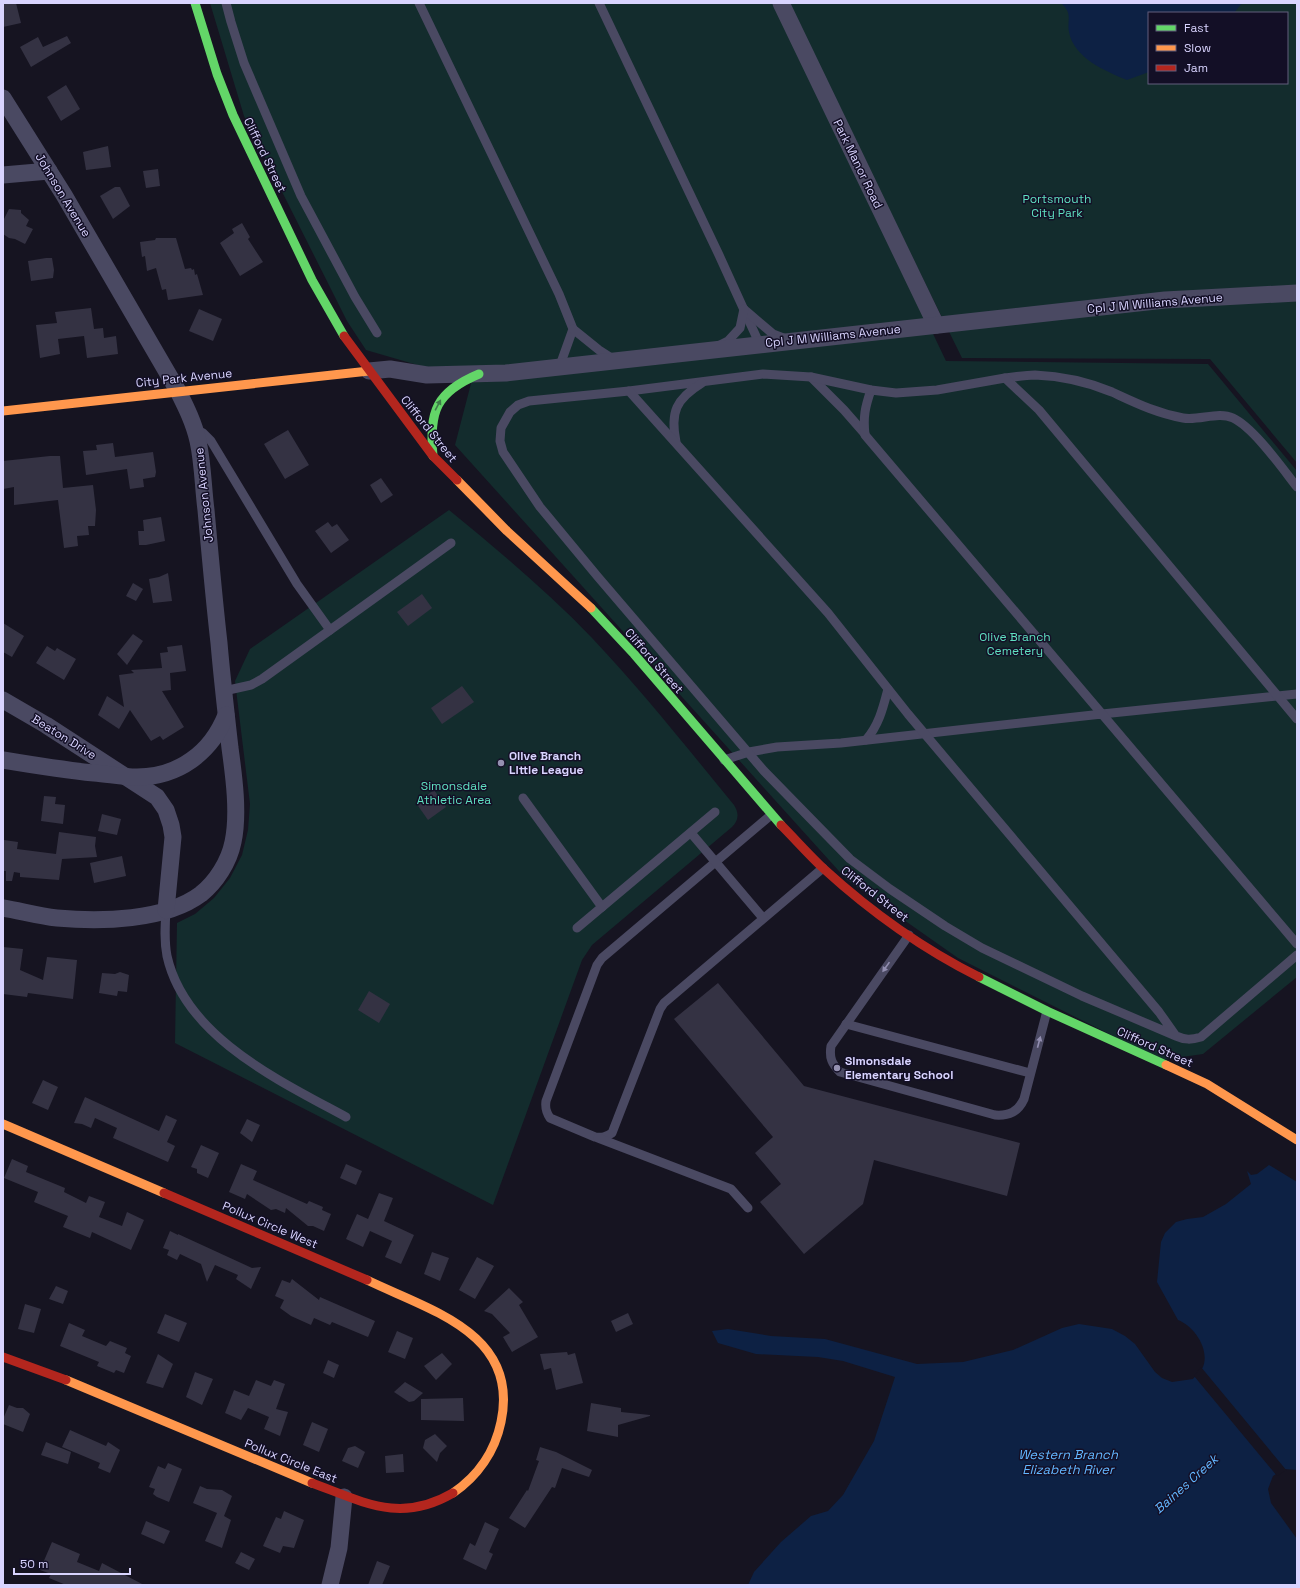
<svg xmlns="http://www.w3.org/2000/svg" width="1300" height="1588" font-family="'Space Grotesk',sans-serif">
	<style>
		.green { fill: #132c2d; fill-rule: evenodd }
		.water { fill: #0d2144 }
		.pier { fill: #161421 }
		.building { fill: #343243 }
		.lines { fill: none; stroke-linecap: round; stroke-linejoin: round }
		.lane { stroke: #4a4962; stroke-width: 9 }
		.street { stroke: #4a4962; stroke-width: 17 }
		.fast { stroke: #63d668; stroke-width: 9 }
		.slow { stroke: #ff974d; stroke-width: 9 }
		.jam { stroke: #b3261e; stroke-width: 9 }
		.oneway { fill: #3f7c4a }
		.oneway2 { fill: #928eb0 }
		.poi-dot { fill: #9591b1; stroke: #130f26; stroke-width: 1.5 }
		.labels { text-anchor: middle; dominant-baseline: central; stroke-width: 3; stroke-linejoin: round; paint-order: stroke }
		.street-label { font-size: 12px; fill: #d9d4ff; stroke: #130f26 }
		.park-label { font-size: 12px; fill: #5fe0c0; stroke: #130f26 }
		.poi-label { font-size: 12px; font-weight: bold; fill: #d9d4ff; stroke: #130f26; text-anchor: start }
		.water-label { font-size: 13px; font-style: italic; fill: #62b6ff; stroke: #130f26 }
	</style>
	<rect width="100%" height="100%" fill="#161421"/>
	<!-- green -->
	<g class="green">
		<polygon points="210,3 775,3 946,361 1208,364 1297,471 1297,977 1203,1054 1161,1060 958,958 847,880 455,445 474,372 445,373 366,350 347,321 244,116"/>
		<path d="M 787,3 L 1297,3 L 1297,463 L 1210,359 L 962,358 ZM 1149,13 L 1287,13 L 1287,83 L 1149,83 Z"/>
		<path d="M 449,510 C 499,551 548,592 593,639 C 643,692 688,749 734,805 C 739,813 739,820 732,827 L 592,945 L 582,960 L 493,1205 L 175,1043 L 177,923 L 195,914 L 214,898 L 230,878 L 242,855 L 248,830 L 250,804 L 235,681 L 250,649 Z"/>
	</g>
	<!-- water -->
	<g class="water">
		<path d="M 1061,3 L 1242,3 L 1234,13 L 1149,13 L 1149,72 L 1127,80 C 1105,71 1074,58 1069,32 C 1067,19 1073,14 1061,3 Z"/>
		<path d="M 1269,1165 L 1297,1182 L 1297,1470 L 1284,1469 L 1273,1476 L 1268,1489 L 1271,1503 L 1297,1539 L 1297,1585 L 748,1585 L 754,1572 L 781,1542 L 811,1516 L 828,1511 L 843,1495 L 874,1441 L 895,1377 L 843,1361 L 818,1357 L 756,1354 L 718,1343 L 712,1331 L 728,1329 L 771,1336 L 825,1339 L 917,1364 L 963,1362 L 1013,1350 L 1062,1328 L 1079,1324 L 1112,1329 L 1125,1336 L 1135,1344 L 1155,1372 L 1162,1378 L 1172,1382 L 1193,1379 C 1196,1375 1201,1371 1203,1367 C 1210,1349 1194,1326 1178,1320 L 1157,1282 L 1161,1242 L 1165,1233 L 1176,1222 L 1187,1219 L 1203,1217 L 1226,1204 L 1251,1184 L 1247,1171 L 1251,1175 L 1257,1174 Z"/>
	</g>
	<!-- pier -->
	<polygon class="pier" points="1201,1367 1287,1471 1285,1471 1277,1476 1194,1376"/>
	<!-- building -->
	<g class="building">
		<polygon points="3,3 16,3 21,23 3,27"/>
		<polygon points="67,36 71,43 31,67 20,47 38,37 43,47"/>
		<polygon points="66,85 80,109 61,121 47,97"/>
		<polygon points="108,146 111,167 86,170 83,152"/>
		<polygon points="158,169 160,186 146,188 143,171"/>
		<polygon points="115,187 120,187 130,206 113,219 100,196"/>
		<polygon points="9,209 21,210 21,213 29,220 26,226 33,229 25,244 15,239 9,238 3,234 3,221"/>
		<polygon points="242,223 250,237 248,239 263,262 240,276 220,243 234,233 232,229"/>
		<polygon points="156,238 176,238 185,269 191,268 192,270 194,269 195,275 197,274 203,295 168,300 166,289 162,290 156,268 147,271 145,256 142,257 140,242 155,240"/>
		<polygon points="46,258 52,258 54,270 53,278 31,281 28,261"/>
		<polygon points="91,308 94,329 103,328 104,338 116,336 118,354 87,358 84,336 58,339 60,354 40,358 36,325 57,323 55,312"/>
		<polygon points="199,309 222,319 213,341 189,331"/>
		<polygon points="288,430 309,465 285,479 264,444"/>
		<polygon points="113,443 115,457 153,452 156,472 155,477 143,479 144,487 130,489 127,469 86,475 83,451 97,450 96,445"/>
		<polygon points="50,456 60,456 63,488 93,485 96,510 95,526 88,526 89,535 77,536 78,546 64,548 58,500 14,505 14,487 3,489 3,461"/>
		<polygon points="381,478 393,495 381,503 370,485"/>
		<polygon points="161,517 165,541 146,545 139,545 138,531 144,531 143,520"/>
		<polygon points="328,522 332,527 337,524 349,540 331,553 315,531"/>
		<polygon points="168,573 172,601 153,603 149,579 159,577"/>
		<polygon points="133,583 143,589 136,601 126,596"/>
		<polygon points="422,594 432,608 408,626 397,612"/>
		<polygon points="3,623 24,636 12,657 3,652"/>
		<polygon points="133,634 143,641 127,665 117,654"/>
		<polygon points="182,645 186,671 170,673 171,690 162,691 184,727 163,740 160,736 151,741 130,710 119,729 98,715 107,696 124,707 119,675 134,673 131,670 162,668 160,653 168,652 167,647"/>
		<polygon points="47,646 55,651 57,648 76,659 64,680 36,663"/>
		<polygon points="462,686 474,702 442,724 431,708"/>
		<polygon points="434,790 446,807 428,820 416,803"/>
		<polygon points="44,796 56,797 55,804 65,805 63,824 41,821"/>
		<polygon points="102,814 121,819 117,835 98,831"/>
		<polygon points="59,832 96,837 95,846 97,857 62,859 59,880 20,877 20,873 14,872 12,881 6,881 6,871 3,871 4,840 18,842 17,849 56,854"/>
		<polygon points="122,856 126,876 94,883 90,863"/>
		<polygon points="3,947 23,949 20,970 43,980 47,957 77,960 73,999 28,993 27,997 3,994"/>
		<polygon points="120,972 129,975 127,992 118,991 117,996 99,993 102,973 115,974"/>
		<polygon points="718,983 804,1086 1020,1143 1007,1196 874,1160 863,1204 804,1254 760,1202 781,1184 755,1153 773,1137 674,1019"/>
		<polygon points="369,991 390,1004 379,1023 358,1010"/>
		<polygon points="43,1080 58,1087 48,1110 32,1103"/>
		<polygon points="85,1097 159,1131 166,1115 177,1120 167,1142 175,1146 168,1162 113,1138 117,1128 95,1118 91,1128 82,1124 74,1123"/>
		<polygon points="247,1119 260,1125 252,1142 240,1133"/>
		<polygon points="201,1145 219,1153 208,1178 197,1173 197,1169 191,1167"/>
		<polygon points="12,1159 28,1166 26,1172 65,1188 64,1192 86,1203 89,1196 105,1202 99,1217 122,1226 127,1212 144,1220 131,1250 92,1232 90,1238 63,1227 68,1216 34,1202 38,1192 4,1178"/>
		<polygon points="241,1164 257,1171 253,1180 307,1204 309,1201 323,1207 322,1210 331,1214 324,1231 313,1226 308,1226 286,1208 285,1213 276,1209 271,1210 247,1194 245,1199 229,1192"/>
		<polygon points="346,1164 362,1171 356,1185 340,1178"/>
		<polygon points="379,1193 393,1198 384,1221 414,1235 401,1264 385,1257 392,1241 370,1231 363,1247 346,1239 357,1214 368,1219"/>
		<polygon points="170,1231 178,1235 178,1234 252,1268 261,1267 251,1289 236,1279 238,1275 215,1265 207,1282 201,1264 180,1254 177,1260 167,1255 169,1250 163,1248"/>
		<polygon points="432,1252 449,1258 440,1281 424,1274"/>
		<polygon points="477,1257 494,1266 475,1299 459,1290"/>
		<polygon points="292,1279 319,1300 320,1297 375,1321 368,1337 332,1322 330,1325 314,1318 311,1325 291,1316 280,1308 284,1300 275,1296 282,1280 290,1283"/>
		<polygon points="56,1286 68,1291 63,1304 49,1299"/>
		<polygon points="509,1288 523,1302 519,1305 538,1337 512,1352 503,1337 510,1333 492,1314 484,1311"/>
		<polygon points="25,1304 41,1309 34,1333 18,1329"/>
		<polygon points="628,1313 633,1324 616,1332 611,1321"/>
		<polygon points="165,1314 187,1323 179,1342 157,1333"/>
		<polygon points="69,1323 85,1330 82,1336 106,1346 110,1341 127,1348 125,1353 131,1356 124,1373 116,1370 114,1373 97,1366 99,1362 60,1346"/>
		<polygon points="397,1331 413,1338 405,1359 388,1352"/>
		<polygon points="567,1352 568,1355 575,1353 583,1383 556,1390 551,1368 544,1370 540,1354"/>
		<polygon points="442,1353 452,1364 436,1380 424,1366"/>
		<polygon points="158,1354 173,1364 163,1388 146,1383"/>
		<polygon points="328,1360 339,1365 334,1378 323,1373"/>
		<polygon points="195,1372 213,1379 202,1405 186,1397"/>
		<polygon points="256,1380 271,1386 274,1380 285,1384 276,1409 288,1412 280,1436 264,1429 269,1417 248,1408 241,1420 225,1413 234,1390 249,1396"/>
		<polygon points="405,1382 423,1393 414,1401 409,1402 394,1392"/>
		<polygon points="463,1398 464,1421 421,1420 421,1399"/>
		<polygon points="591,1403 621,1408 621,1412 650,1415 650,1416 618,1425 618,1437 587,1431"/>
		<polygon points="9,1405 17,1408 23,1408 30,1414 23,1432 3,1424 3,1419"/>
		<polygon points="312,1422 328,1429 319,1452 303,1445"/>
		<polygon points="70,1430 106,1446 108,1442 120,1450 110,1473 98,1468 100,1463 62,1447"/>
		<polygon points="435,1434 447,1446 440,1453 437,1462 423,1448 425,1440"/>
		<polygon points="46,1442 71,1452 68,1464 41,1455"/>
		<polygon points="355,1446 365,1452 358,1468 342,1461 348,1448"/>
		<polygon points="540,1447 556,1452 592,1470 589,1477 562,1468 555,1488 552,1487 525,1528 509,1518 527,1490 528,1491 539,1461 536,1460"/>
		<polygon points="403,1454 404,1472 386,1473 385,1456"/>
		<polygon points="168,1463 182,1469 169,1502 157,1497 153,1494 155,1489 149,1487 158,1466 165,1469"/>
		<polygon points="200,1486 207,1489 222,1490 232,1496 224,1516 231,1520 222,1548 205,1541 217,1513 193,1503"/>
		<polygon points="284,1511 304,1520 294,1548 283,1546 280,1553 263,1546 276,1517 281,1519"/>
		<polygon points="146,1521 170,1531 164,1544 141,1534"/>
		<polygon points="485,1522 499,1529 489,1552 493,1554 486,1570 463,1559 470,1543 475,1546"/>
		<polygon points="52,1542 80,1554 77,1562 99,1571 102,1563 144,1585 66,1585 49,1578 51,1574 40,1570"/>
		<polygon points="241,1552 255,1559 249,1570 235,1563"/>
		<polygon points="377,1561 390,1566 382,1585 368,1585"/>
	</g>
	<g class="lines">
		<!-- lane -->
		<g class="lane">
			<polyline points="226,3 231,22 244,63 301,196 355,297 377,333"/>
			<polyline points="419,3 559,294 573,329 559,368"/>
			<polyline points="599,3 719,255 760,345"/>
			<polyline points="746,311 773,334 786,339"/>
			<polyline points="573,329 599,350 613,359"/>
			<polyline points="718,346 728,341 740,328 744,309"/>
			<polyline points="811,377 844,410 865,434"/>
			<path d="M 1005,378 C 1015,377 1025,375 1035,375 C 1061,376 1088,382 1112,392 C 1136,403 1156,413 1183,418 C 1199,421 1218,411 1233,418 C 1254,428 1282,468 1297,487"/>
			<path d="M 871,390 C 865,407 863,417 865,435 L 1102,714 L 1297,694"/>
			<polyline points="629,391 763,374 811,377 871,390 896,393 937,390 1005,378 1039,410 1297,719"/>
			<polyline points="196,430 203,433 211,441 297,584 330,630"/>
			<path d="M 676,442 C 670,412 676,399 702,383"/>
			<polyline points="224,691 251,685 262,679 451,543"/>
			<path d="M 866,740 C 879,725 883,708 888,689"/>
			<polyline points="724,760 749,752 777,747 841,743 1102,714 1297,944"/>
			<polyline points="523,798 602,907"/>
			<path d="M 771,815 L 602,958 L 597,965 L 546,1101 C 545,1108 546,1112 550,1118 L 595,1137 C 602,1138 606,1137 612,1133 L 660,1009 L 664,1003 L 823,868"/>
			<polyline points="691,833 763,918"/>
			<path d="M 166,910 C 165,926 164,941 167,956 C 185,1037 280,1081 346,1117"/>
			<polyline points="577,928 715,812"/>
			<path d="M 909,935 L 831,1046 C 829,1058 832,1064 840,1072 L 995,1115 C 1009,1116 1018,1112 1024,1099 L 1047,1011"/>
			<polyline points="846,1024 1030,1073"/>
			<path d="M 1176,1036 L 1159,1012 L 908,714 L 828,613 L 629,391 L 529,401 L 518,405 L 510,412 L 501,428 L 500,441 L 503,452 L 540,507 L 598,577 L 764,771 L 850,859 L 890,889 L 945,926 L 982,948 L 1082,996 L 1176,1036 C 1185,1040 1191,1040 1201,1037 L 1297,955"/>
			<polyline points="598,1138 731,1189 748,1208"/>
		</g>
		<!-- street -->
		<g class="street">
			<polyline points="781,3 936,325"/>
			<path d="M 3,98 L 64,195 L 178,391 C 186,407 194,423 198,441 C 203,464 203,487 206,510 C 210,554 214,599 219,643 C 222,678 226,713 230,748 C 234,777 239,814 233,842 C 229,862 216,882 201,894 C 165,921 100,922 57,918 C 38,916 21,911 3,908"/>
			<polyline points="3,175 49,171"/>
			<polyline points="369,371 390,369 427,375 506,373 1165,300 1297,293"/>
			<polyline points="3,700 46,725 157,797 166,810 171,825 173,837 166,910"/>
			<path d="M 3,760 C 33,765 63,770 94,773 C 108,774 123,777 137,777 C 178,777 211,753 226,715"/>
			<polyline points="330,1585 339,1548 344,1497"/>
		</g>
		<!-- fast -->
		<g class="fast">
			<polyline points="195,3 217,74 233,115 312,280 344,336"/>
			<path d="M 433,456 C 429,411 436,392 479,374"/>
			<polyline points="591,608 634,654 781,825"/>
			<polyline points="979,977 1047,1011 1166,1065"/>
		</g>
		<!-- slow -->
		<g class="slow">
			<polyline points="3,411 369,371"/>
			<polyline points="457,480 507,531 591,608"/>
			<polyline points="1166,1065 1207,1084 1297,1140"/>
			<polyline points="3,1124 164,1193"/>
			<path d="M 367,1280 C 429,1310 520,1333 501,1422 C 495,1451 478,1476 453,1493"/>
			<polyline points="66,1380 312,1483"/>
		</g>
		<!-- jam -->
		<g class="jam">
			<polyline points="344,336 433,456 457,480"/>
			<path d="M 781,825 C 795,839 809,855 824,869 C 870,911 923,949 979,977"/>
			<polyline points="164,1193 367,1280"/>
			<polyline points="3,1357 66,1380"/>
			<path d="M 312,1483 C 364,1502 400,1524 453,1493"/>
		</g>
	</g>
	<!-- one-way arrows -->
	<defs><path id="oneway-solid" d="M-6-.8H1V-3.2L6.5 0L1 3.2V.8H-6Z"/></defs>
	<use class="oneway" href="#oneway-solid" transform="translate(438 405) rotate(-62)"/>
	<g class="oneway2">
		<use href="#oneway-solid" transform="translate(886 967) rotate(125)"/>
		<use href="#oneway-solid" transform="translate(1039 1042) rotate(-75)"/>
	</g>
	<!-- markers -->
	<g class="poi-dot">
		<circle cx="501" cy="763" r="4"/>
		<circle cx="837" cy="1068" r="4"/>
	</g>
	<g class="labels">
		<!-- street labels -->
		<g class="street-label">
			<text transform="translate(265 155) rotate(64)">Clifford Street</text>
			<text transform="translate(858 164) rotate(64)">Park Manor Road</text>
			<text transform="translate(63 195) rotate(59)">Johnson Avenue</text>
			<text transform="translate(1155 303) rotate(-5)">Cpl J M Williams Avenue</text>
			<text transform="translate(833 336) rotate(-6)">Cpl J M Williams Avenue</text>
			<text transform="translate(184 378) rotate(-6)">City Park Avenue</text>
			<text transform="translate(429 429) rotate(51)">Clifford Street</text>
			<text transform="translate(204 495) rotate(-96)">Johnson Avenue</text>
			<text transform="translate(654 661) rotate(49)">Clifford Street</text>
			<text transform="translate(64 737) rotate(32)">Beaton Drive</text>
			<text transform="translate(875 894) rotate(38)">Clifford Street</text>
			<text transform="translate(1155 1047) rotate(24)">Clifford Street</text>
			<text transform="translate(270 1225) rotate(23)">Pollux Circle West</text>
			<text transform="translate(291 1461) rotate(22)">Pollux Circle East</text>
		</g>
		<!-- park labels -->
		<g class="park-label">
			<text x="1057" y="199">Portsmouth<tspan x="1057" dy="14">City Park</tspan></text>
			<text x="1015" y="637">Olive Branch<tspan x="1015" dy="14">Cemetery</tspan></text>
			<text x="454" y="786">Simonsdale<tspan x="454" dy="14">Athletic Area</tspan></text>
		</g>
		<!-- poi labels -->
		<g class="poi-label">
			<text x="509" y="756">Olive Branch<tspan x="509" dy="14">Little League</tspan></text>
			<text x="845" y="1061">Simonsdale<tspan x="845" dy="14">Elementary School</tspan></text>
		</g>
		<!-- water labels -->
		<g class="water-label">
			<text x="1068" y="1454">Western Branch<tspan x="1068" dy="15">Elizabeth River</tspan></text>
			<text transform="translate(1186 1484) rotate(-42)">Baines Creek</text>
		</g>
	</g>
	<!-- border -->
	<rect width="1300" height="1588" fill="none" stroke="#d9d4ff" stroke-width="8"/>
	<!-- legend -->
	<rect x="1148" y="12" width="140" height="72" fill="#130f26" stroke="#625e7d"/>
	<rect x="1156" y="25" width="20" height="6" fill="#63d668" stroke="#625e7d"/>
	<text x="1184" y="32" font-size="12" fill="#d9d4ff">Fast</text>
	<rect x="1156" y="45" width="20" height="6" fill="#ff974d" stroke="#625e7d"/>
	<text x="1184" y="52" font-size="12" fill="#d9d4ff">Slow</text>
	<rect x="1156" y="65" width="20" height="6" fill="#b3261e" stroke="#625e7d"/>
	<text x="1184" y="72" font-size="12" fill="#d9d4ff">Jam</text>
	<!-- scale -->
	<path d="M14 1568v6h116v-6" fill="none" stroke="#d9d4ff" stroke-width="2"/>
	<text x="20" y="1568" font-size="12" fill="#d9d4ff" stroke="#130f26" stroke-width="3" paint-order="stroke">50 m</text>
</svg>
